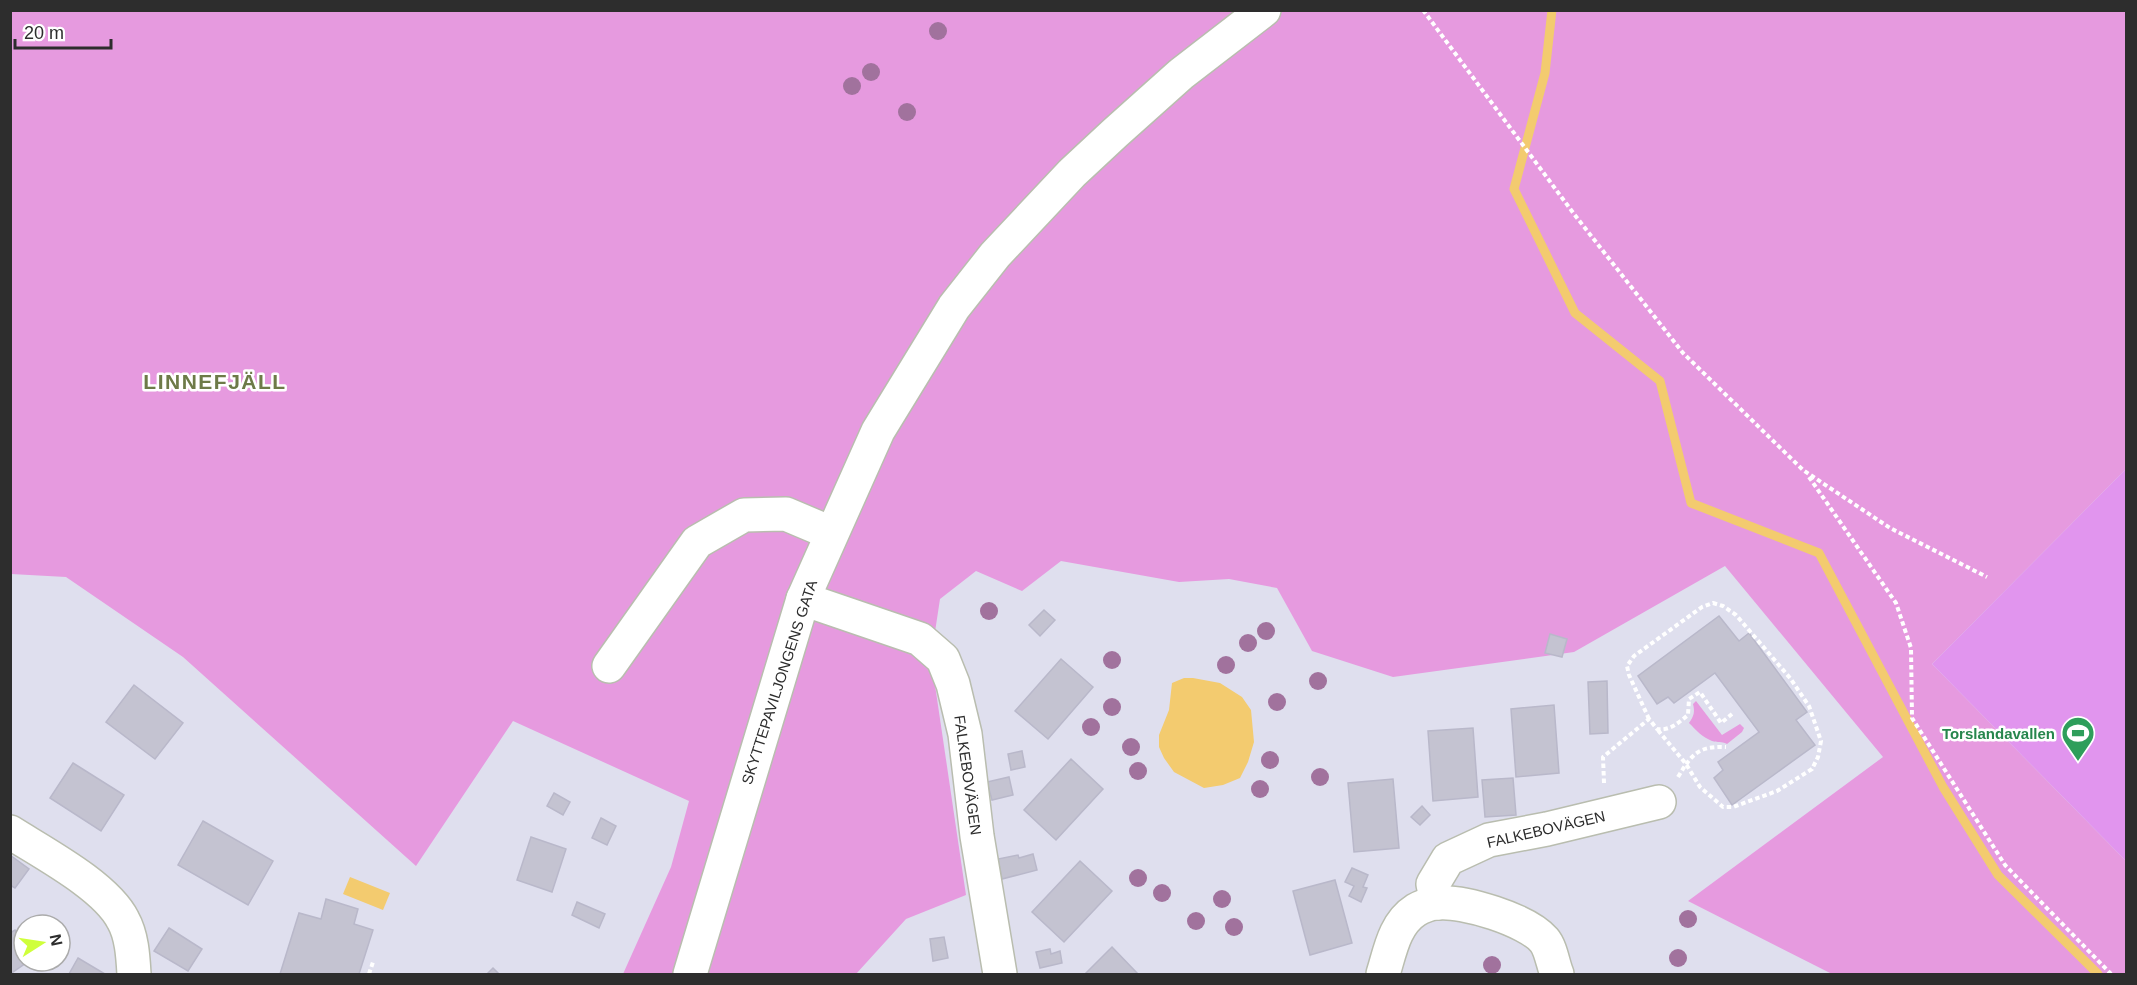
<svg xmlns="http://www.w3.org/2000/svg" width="2137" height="985" font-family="Arial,sans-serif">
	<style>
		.green { fill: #e69adf }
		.pitch { fill: #e195ee }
		.water { fill: #f3cb6f }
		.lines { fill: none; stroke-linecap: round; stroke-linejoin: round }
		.stream { stroke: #f3cb6f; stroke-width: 9 }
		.building { fill: #c4c3d1; stroke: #b9b8ca; stroke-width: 1.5 }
		.minor-casing { stroke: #b9bdaf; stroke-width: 36 }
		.path { stroke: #fff; stroke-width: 4; stroke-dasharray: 4.5 3; stroke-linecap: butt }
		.minor { stroke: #fff; stroke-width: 33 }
		.tree { fill: #a1729d }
		.labels { text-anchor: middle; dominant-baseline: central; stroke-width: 5; stroke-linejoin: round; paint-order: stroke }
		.street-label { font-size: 15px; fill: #2d2d2d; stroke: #fff }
		.leisure-label { font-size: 15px; font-weight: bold; fill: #27864d; stroke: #fff; text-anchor: end }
		.district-label { font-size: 21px; font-weight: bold; letter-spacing: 1.5px; fill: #6d7a48; stroke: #fff }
	</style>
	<rect width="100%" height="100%" fill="#dfdfee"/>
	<!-- green -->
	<g class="green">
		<polygon points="10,11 2126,11 2126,469 1932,664 2126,861 2126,974 1832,974 1688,901 1883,757 1725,566 1574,652 1393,677 1312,651 1277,588 1229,579 1179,582 1061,561 1022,591 976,571 940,599 931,658 966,895 906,919 856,974 623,974 671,867 689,801 513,721 416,866 183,657 66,577 11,574"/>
		<path d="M 1696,701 L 1722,735 L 1740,724 L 1744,728 L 1742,732 L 1727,744 C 1721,741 1718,743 1712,741 C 1702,737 1696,730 1689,723 C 1694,716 1695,712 1693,704 Z"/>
	</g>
	<!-- pitch -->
	<polygon class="pitch" points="2126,469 2126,861 1932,664"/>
	<!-- water -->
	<g class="water">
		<polygon points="1184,678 1193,678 1220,683 1242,697 1251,710 1254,742 1248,762 1240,778 1223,785 1204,788 1174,772 1164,758 1159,747 1159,735 1169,710 1172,683"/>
		<polygon points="350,877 390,893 383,910 343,894"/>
	</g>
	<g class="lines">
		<!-- stream -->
		<polyline class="stream" points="1552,10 1545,73 1514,189 1575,313 1660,381 1691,503 1819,553 1943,787 1998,875 2098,974"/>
	</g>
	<!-- building -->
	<g class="building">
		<polygon points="1044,610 1055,620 1040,636 1029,625"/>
		<polygon points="1719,616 1739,641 1749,633 1807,712 1796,720 1815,745 1732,805 1714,778 1723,770 1718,762 1759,732 1715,673 1674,703 1668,697 1657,704 1638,676"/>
		<polygon points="1550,634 1567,639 1562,657 1545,653"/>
		<polygon points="1061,659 1093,687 1048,739 1015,711"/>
		<polygon points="1607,681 1608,733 1590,734 1588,682"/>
		<polygon points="134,685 183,723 155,759 106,722"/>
		<polygon points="1554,705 1559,773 1516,777 1511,709"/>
		<polygon points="1473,728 1478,797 1433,801 1428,731"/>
		<polygon points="1022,751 1025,767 1011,770 1008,754"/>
		<polygon points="1071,759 1103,789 1056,840 1024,810"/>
		<polygon points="73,763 124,795 101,831 50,798"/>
		<polygon points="1009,777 1013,795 992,800 987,782"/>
		<polygon points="1513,778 1516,815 1485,817 1482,780"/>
		<polygon points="1393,779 1399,848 1354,852 1348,783"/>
		<polygon points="554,793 570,802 563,815 547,806"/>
		<polygon points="1422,806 1430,815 1420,825 1411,817"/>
		<polygon points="601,818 616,826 607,845 592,838"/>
		<polygon points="203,821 273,861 248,905 178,865"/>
		<polygon points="531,837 566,849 552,892 517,880"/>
		<polygon points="1033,854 1037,870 1002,879 998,859 1018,855 1019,858"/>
		<polygon points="10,855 29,869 15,888 10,885"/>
		<polygon points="1080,861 1112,891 1064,942 1032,912"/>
		<polygon points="1352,868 1368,875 1363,887 1367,888 1361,902 1349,896 1354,886 1345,882"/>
		<polygon points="1335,880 1352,943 1310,955 1293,891"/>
		<polygon points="326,899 358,909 354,924 373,930 359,974 280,974 299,913 321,919"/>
		<polygon points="577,902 605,914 599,928 572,915"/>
		<polygon points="169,928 202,949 188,971 154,951"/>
		<polygon points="15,930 24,943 24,961 29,961 10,974 10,933"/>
		<polygon points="944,937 948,958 933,961 930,939"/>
		<polygon points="1112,947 1138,974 1085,974"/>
		<polygon points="1050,949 1051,954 1060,951 1062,963 1040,968 1036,952"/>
		<polygon points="78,958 105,974 69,974"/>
		<polygon points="493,968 499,974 487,974"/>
	</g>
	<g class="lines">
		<defs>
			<g id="minor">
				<polyline points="803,599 920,639 943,659 953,684 965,734 977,836 1000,974"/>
				<polyline points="609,666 697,542 744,515 786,514 831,533"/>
				<path d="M 10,832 C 43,853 106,886 123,920 C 132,936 133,957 134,974"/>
				<polyline points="1437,903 1433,884 1448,859 1489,840 1547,829 1659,802"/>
				<polyline points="690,974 803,599 878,431 954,307 995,255 1072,173 1115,133 1181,74 1264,10"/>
				<path d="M 1383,974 C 1390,952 1394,924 1416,910 C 1421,907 1431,903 1437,903 C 1463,900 1527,920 1544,940 C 1551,948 1553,965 1557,974"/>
			</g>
		</defs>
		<!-- minor casing -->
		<use href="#minor" class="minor-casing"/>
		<!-- path -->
		<g class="path">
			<polyline points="1423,10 1574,214 1683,353 1803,470 1890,528 1987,577"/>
			<polyline points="1809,477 1896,603 1911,648 1912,718 2005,865 2111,974"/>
			<polyline points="1649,719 1629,675 1627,666 1634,656 1702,607 1713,603 1723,606 1736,615 1790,678 1809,706 1821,741 1818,757 1812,769 1777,791 1733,807 1723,807 1700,787 1686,764 1657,729"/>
			<path d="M 1678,777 C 1692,754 1698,746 1726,747"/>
			<path d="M 1604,783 L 1603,757 L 1649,719 L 1657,729 C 1670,731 1678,723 1688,715 L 1689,699 L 1700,692 L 1721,723 L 1732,714"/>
			<polyline points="369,974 373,962"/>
		</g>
		<!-- minor -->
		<use href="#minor" class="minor"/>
	</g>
	<!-- trees -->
	<g class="tree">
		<circle cx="938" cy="31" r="9"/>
		<circle cx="871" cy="72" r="9"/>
		<circle cx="852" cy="86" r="9"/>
		<circle cx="907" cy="112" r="9"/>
		<circle cx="989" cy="611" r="9"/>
		<circle cx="1266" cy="631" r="9"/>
		<circle cx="1248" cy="643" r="9"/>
		<circle cx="1112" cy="660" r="9"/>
		<circle cx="1226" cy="665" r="9"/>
		<circle cx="1318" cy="681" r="9"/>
		<circle cx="1277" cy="702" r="9"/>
		<circle cx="1112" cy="707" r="9"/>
		<circle cx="1091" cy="727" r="9"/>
		<circle cx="1131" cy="747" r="9"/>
		<circle cx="1270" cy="760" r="9"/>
		<circle cx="1138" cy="771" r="9"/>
		<circle cx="1320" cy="777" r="9"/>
		<circle cx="1260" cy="789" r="9"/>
		<circle cx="1138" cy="878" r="9"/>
		<circle cx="1162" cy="893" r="9"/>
		<circle cx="1222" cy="899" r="9"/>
		<circle cx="1688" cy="919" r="9"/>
		<circle cx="1196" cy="921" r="9"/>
		<circle cx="1234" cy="927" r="9"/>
		<circle cx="1678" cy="958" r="9"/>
		<circle cx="1492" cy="965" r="9"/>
	</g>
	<!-- icons -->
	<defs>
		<symbol id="stadium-pin" viewBox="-11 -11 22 30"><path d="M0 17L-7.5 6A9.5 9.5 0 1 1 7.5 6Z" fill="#2e9e5b" stroke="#fff"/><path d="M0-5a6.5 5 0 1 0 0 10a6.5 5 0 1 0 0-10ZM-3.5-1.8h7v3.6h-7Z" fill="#fff"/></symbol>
	</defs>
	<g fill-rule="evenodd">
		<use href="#stadium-pin" x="2059" y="714" width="38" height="52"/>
	</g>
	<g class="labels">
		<!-- street labels -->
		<g class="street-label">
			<text transform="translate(779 682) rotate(-72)">SKYTTEPAVILJONGENS GATA</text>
			<text transform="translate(968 775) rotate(82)">FALKEBOVÄGEN</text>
			<text transform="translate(1546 829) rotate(-13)">FALKEBOVÄGEN</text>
		</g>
		<!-- leisure labels -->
		<g class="leisure-label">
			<text x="2055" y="733">Torslandavallen</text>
		</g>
		<!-- district labels -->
		<g class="district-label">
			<text x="215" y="381">LINNEFJÄLL</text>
		</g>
	</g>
	<!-- border -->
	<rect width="2137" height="985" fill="none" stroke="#2d2d2d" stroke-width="24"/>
	<!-- north arrow -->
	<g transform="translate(42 943) rotate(78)"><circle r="28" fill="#ffffff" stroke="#ababab" stroke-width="1.5"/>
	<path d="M0-4.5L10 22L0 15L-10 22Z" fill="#cfff3b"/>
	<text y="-9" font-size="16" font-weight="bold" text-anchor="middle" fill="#2d2d2d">N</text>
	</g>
	<!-- scale -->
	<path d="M15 39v9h96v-9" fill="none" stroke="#2d2d2d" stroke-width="3"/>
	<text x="24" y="39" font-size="18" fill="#2d2d2d" stroke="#ffffff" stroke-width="4.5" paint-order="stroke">20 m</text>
</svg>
